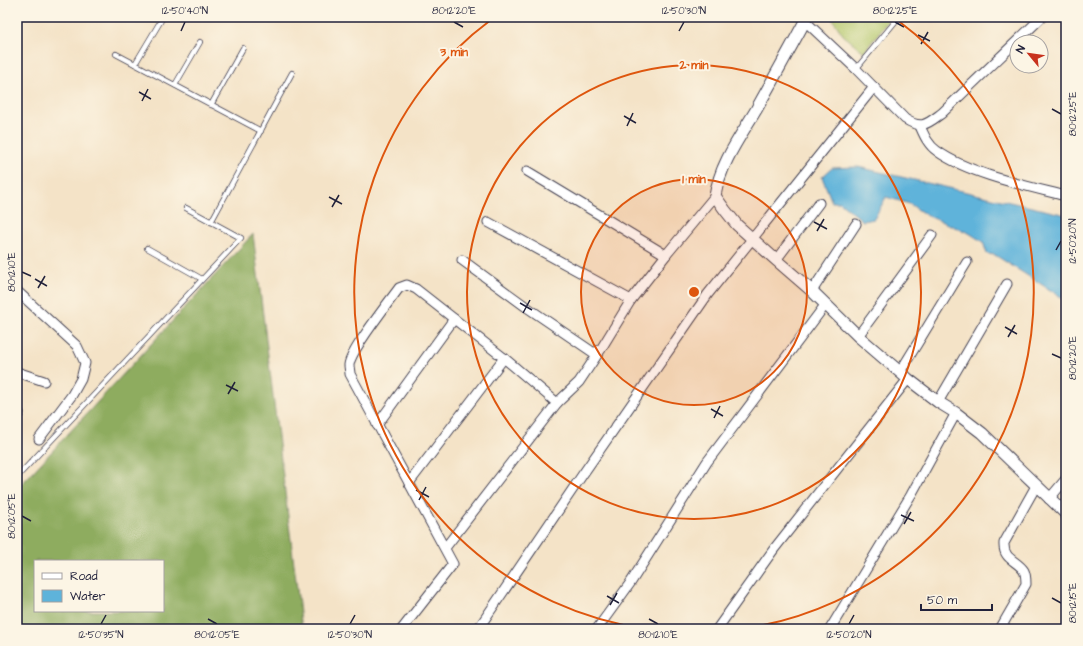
<svg xmlns="http://www.w3.org/2000/svg" width="1083" height="646" font-family="'Architects Daughter',sans-serif">
	<style>
		.green { fill: #b3c76b; stroke: #6a7453 }
		.forest { fill: #8eac5f; stroke: #58674d; fill-rule: evenodd }
		.water { fill: #5eb3da; stroke: #406a8a }
		.lines { fill: none; stroke-linecap: round; stroke-linejoin: round }
		.service-casing { stroke: #423f50; stroke-width: 6 }
		.minor-casing { stroke: #423f50; stroke-width: 11 }
		.tertiary-casing { stroke: #423f50; stroke-width: 13 }
		.service { stroke: #fff; stroke-width: 4.5 }
		.minor { stroke: #fff; stroke-width: 9 }
		.tertiary { stroke: #fff; stroke-width: 11 }
		.ticks { fill: none; stroke: #22223b; stroke-width: 1.5 }
		.ring { fill: none; stroke: #de560e; stroke-width: 2 }
		.centre { fill: #de560e; stroke: #fcf5e5; stroke-width: 2 }
		.ring-label { font-size: 12px; text-anchor: middle; font-weight: bold; fill: #de560e; stroke: #fcf5e5; stroke-width: 4; stroke-linejoin: round; paint-order: stroke }
		.neatline { fill: none; stroke: #22223b; stroke-width: 1.5 }
		.ticks-label { font-size: 10px; text-anchor: middle; fill: #22223b }
	</style>
	<rect width="100%" height="100%" fill="#fcf5e5"/>
	<filter id="ink" filterUnits="userSpaceOnUse"><feTurbulence type="fractalNoise" baseFrequency=".025" numOctaves="2"/><feDisplacementMap in="SourceGraphic" scale="8" xChannelSelector="R" yChannelSelector="G"/><feConvolveMatrix kernelMatrix="1 2 1 2 8 2 1 2 1" color-interpolation-filters="sRGB"/></filter>
	<filter id="wash" filterUnits="userSpaceOnUse"><feTurbulence type="fractalNoise" baseFrequency=".012" numOctaves="4" result="noise"/><feDisplacementMap in="SourceGraphic" scale="16" xChannelSelector="R" yChannelSelector="G"/><feGaussianBlur stdDeviation="0.9" result="paint"/><feColorMatrix in="noise" values="0 0 0 0 0 0 0 0 0 0 0 0 0 0 0 0 0 1.4 0 .05"/><feComposite in="paint" operator="in"/></filter>
	<g filter="url(#wash)">
		<rect width="100%" height="100%" fill="#f4e3c7"/>
		<!-- green -->
		<polygon class="green" points="831,17 891,17 864,52 843,35"/>
		<!-- forest -->
		<path class="forest" d="M 253,234 L 302,629 L 17,629 L 17,489 ZM 35,561 L 163,561 L 163,611 L 35,611 Z"/>
		<!-- water -->
		<polygon class="water" points="858,167 1066,215 1066,300 995,255 987,254 983,242 969,233 926,215 910,204 886,197 874,219 863,221 840,202 832,202 822,177 832,168"/>
	</g>
	<g filter="url(#ink)">
		<g class="lines">
			<defs>
				<g id="service">
					<polyline points="116,54 261,131"/>
					<polyline points="135,64 163,17"/>
					<polyline points="856,69 899,17"/>
					<polyline points="175,85 200,42"/>
					<polyline points="211,105 243,48"/>
					<polyline points="211,222 292,73"/>
					<polyline points="147,248 202,279"/>
					<polyline points="17,477 241,238 186,208"/>
				</g>
				<g id="minor">
					<path d="M 805,21 L 856,69 L 905,119 C 922,130 927,124 942,113 L 1042,17"/>
					<path d="M 920,126 C 924,135 928,145 937,151 C 969,174 1027,186 1066,196"/>
					<polyline points="527,171 666,255"/>
					<polyline points="488,222 631,300"/>
					<polyline points="462,260 525,306 594,353 601,349 631,300 666,255 715,196"/>
					<polyline points="776,260 819,203"/>
					<polyline points="17,291 77,346 85,363 81,379 72,395 39,439"/>
					<polyline points="812,291 856,224"/>
					<polyline points="858,336 932,235"/>
					<polyline points="17,372 44,381"/>
					<polyline points="900,372 967,262"/>
					<polyline points="938,402 1007,284"/>
					<polyline points="17,412 19,413"/>
					<polyline points="377,425 454,319"/>
					<polyline points="409,483 504,358"/>
					<polyline points="1049,499 1066,479"/>
					<polyline points="445,548 557,403 579,382 601,349"/>
					<path d="M 402,629 L 453,564 L 350,374 C 350,371 349,368 349,365 C 350,351 389,302 399,288 L 407,285 L 416,289 L 504,358 L 557,403"/>
					<polyline points="478,629 583,474 708,294 874,87"/>
					<polyline points="597,629 631,582 707,462 826,304"/>
					<polyline points="717,629 774,549 908,379"/>
					<polyline points="830,629 911,495 956,413"/>
					<path d="M 1000,629 L 1026,584 C 1026,580 1026,575 1024,571 C 1017,560 1003,560 1004,543 L 1036,486"/>
				</g>
				<path id="tertiary" d="M 805,17 L 805,21 C 789,51 772,81 756,110 C 740,137 720,164 715,196 L 725,210 L 737,225 L 776,260 L 812,291 L 858,336 L 908,379 L 938,402 L 956,413 L 982,433 L 1066,514"/>
			</defs>
			<!-- service casing -->
			<use href="#service" class="service-casing"/>
			<!-- minor casing -->
			<use href="#minor" class="minor-casing"/>
			<!-- tertiary casing -->
			<use href="#tertiary" class="tertiary-casing"/>
			<!-- service -->
			<use href="#service" class="service"/>
			<!-- minor -->
			<use href="#minor" class="minor"/>
			<!-- tertiary -->
			<use href="#tertiary" class="tertiary"/>
		</g>
	</g>
	<!-- ticks -->
	<path class="ticks" d="M 454,22 L 463,27M 895,22 L 904,27M 181,31 L 185,22M 679,31 L 684,22M 918,35 L 930,41M 921,44 L 928,32M 139,92 L 151,99M 142,101 L 148,89M 1052,109 L 1061,114M 624,116 L 636,123M 627,126 L 633,113M 329,197 L 342,204M 332,207 L 339,195M 814,222 L 827,229M 817,231 L 824,219M 1056,250 L 1061,241M 22,272 L 31,276M 35,279 L 47,286M 38,288 L 45,276M 520,303 L 532,310M 523,313 L 530,300M 1005,327 L 1017,334M 1008,337 L 1015,325M 1052,354 L 1061,358M 226,385 L 238,391M 228,394 L 235,382M 711,409 L 723,416M 714,418 L 720,406M 416,490 L 429,497M 419,500 L 426,487M 901,515 L 914,521M 22,516 L 31,521M 904,524 L 911,512M 607,596 L 619,603M 1052,598 L 1061,603M 610,605 L 617,593M 208,619 L 217,624M 649,619 L 658,624M 101,624 L 106,615M 350,624 L 355,615M 849,624 L 854,615"/>
	<!-- distance rings -->
	<circle cx="694" cy="292" r="113" fill="#de560e" fill-opacity=".12"/>
	<g class="ring">
		<circle cx="694" cy="292" r="113"/>
		<circle cx="694" cy="292" r="227"/>
		<path d="M647 629A340 340 0 0 1 492 19M896 19A340 340 0 0 1 741 629"/>
	</g>
	<circle cx="694" cy="292" r="6" class="centre"/>
	<g class="ring-label">
		<text x="454" y="56">3 min</text>
		<text x="694" y="69">2 min</text>
		<text x="694" y="183">1 min</text>
	</g>
	<!-- margin -->
	<rect width="1083" height="646" fill="none" stroke="#fcf5e5" stroke-width="44"/>
	<!-- legend -->
	<rect x="34" y="560" width="130" height="52" fill="#fcf5e5" stroke="#a5a1a1"/>
	<rect x="42" y="573" width="20" height="6" fill="#ffffff" stroke="#a5a1a1"/>
	<text x="70" y="580" font-size="12" fill="#22223b">Road</text>
	<rect x="42" y="590" width="20" height="12" fill="#5eb3da" stroke="#a5a1a1"/>
	<text x="70" y="600" font-size="12" fill="#22223b">Water</text>
	<!-- north arrow -->
	<g transform="translate(1029 54) rotate(299)"><circle r="19" fill="#fcf5e5" stroke="#a5a1a1"/>
	<path d="M0-3L7 15L0 10L-7 15Z" fill="#c8321e"/>
	<text y="-6" font-size="11" font-weight="bold" text-anchor="middle" fill="#22223b">N</text>
	</g>
	<!-- scale -->
	<path d="M921 604v6h71v-6" fill="none" stroke="#22223b" stroke-width="2"/>
	<text x="927" y="604" font-size="12" fill="#22223b" stroke="#fcf5e5" stroke-width="3" paint-order="stroke">50 m</text>
	<rect x="22" y="22" width="1039" height="602" class="neatline"/>
	<g class="ticks-label">
		<text x="185" y="14">12°50'40"N</text>
		<text x="454" y="14">80°12'20"E</text>
		<text x="684" y="14">12°50'30"N</text>
		<text x="895" y="14">80°12'25"E</text>
		<text transform="translate(1072 114) rotate(-90)" y="4">80°12'25"E</text>
		<text transform="translate(1072 241) rotate(-90)" y="4">12°50'20"N</text>
		<text transform="translate(11 272) rotate(-90)" y="4">80°12'10"E</text>
		<text transform="translate(1072 358) rotate(-90)" y="4">80°12'20"E</text>
		<text transform="translate(11 516) rotate(-90)" y="4">80°12'05"E</text>
		<text transform="translate(1072 603) rotate(-90)" y="4">80°12'15"E</text>
		<text x="101" y="638">12°50'35"N</text>
		<text x="217" y="638">80°12'05"E</text>
		<text x="350" y="638">12°50'30"N</text>
		<text x="658" y="638">80°12'10"E</text>
		<text x="849" y="638">12°50'20"N</text>
	</g>
</svg>
